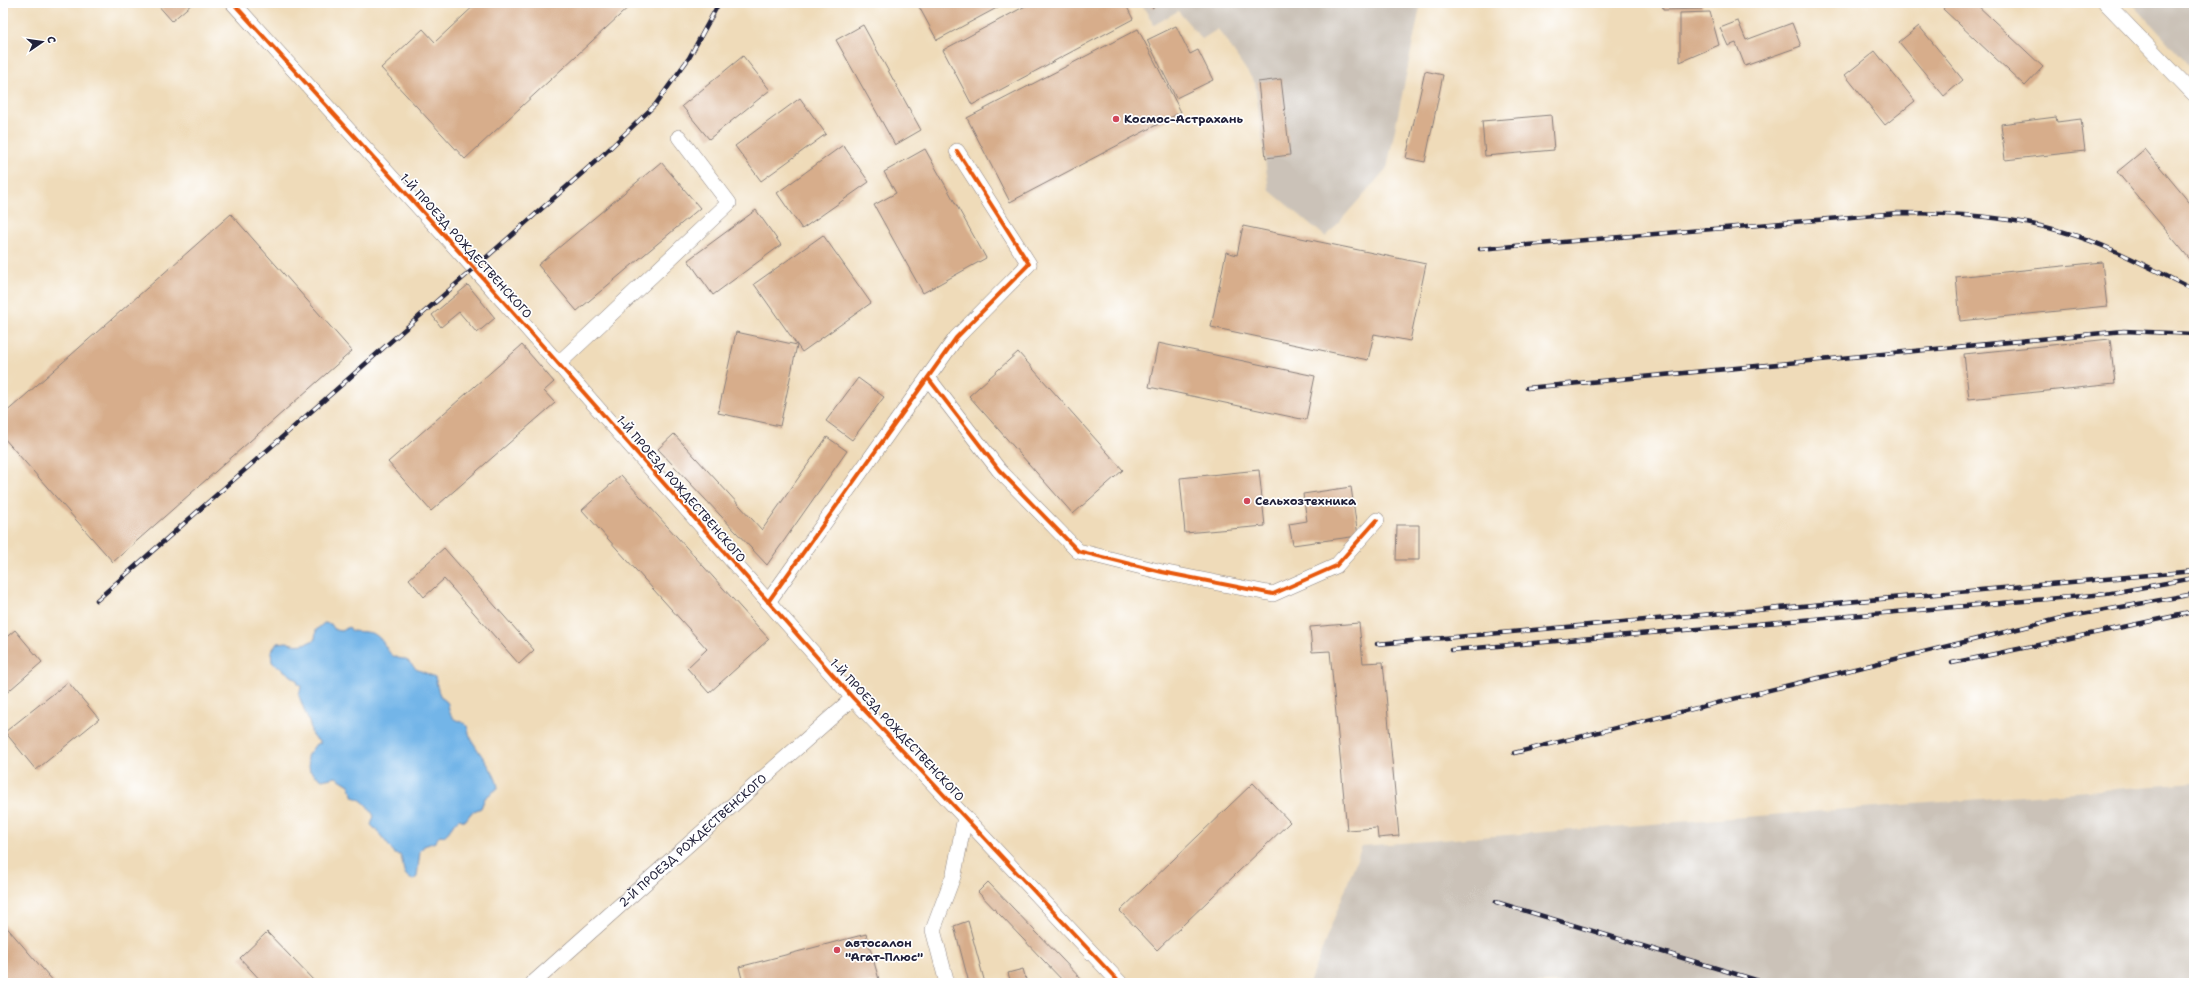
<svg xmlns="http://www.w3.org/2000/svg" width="2197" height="986" font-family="'Shantell Sans',sans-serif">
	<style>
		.industrial { fill: #cbc2b8 }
		.water { fill: #73b5e8; stroke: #4a6c92 }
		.building { fill: #d7ad8b }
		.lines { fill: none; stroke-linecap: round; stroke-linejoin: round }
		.street-casing { stroke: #887e7a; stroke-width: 16 }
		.street { stroke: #fff; stroke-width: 15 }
		.rail-casing { stroke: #22223b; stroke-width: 4.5 }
		.rail { stroke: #fff; stroke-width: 3; stroke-dasharray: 9; stroke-linecap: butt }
		.cycleway-casing { stroke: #fff; stroke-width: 6 }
		.cycleway { stroke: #e8590c; stroke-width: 4 }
		.poi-dot { fill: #d1495b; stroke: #fff; stroke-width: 1.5 }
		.labels { text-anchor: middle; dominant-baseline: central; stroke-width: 3.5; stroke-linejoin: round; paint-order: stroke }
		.poi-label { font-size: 12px; font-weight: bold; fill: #22223b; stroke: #fff; text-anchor: start }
		.street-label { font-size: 12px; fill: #22223b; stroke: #fff }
	</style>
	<rect width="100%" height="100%" fill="#fff"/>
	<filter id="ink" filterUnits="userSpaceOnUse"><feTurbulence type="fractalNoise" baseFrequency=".025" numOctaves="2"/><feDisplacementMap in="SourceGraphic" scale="8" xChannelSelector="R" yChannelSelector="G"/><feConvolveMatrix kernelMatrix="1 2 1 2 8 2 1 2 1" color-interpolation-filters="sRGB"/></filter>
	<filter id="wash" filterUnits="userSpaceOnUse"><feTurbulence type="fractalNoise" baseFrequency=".012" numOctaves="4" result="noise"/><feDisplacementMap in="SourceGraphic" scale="16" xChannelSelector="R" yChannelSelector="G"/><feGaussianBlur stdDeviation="0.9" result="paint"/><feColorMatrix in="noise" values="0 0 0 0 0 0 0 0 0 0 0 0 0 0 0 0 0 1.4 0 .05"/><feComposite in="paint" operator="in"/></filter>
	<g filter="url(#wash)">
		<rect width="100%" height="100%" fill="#efdbb9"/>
		<!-- industrial -->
		<g class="industrial">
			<polygon points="1141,3 1421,3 1387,168 1326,237 1269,190 1255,83 1218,29 1202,39 1178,11 1154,25"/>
			<polygon points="2132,3 2194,3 2194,71"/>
			<polygon points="2194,783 2194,983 1309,983 1362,846"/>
		</g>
		<!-- water -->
		<path class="water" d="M 324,623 L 331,624 L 335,630 L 341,631 L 349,627 L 352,631 C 359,632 367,631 374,634 C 389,642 384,659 406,659 L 416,669 L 435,677 C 437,683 437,690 440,695 C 442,699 444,699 447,702 C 449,704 448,710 450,713 C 453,721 459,720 465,724 C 469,727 468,733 471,738 C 478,753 497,773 498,788 L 485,798 L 481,808 L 472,812 L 465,821 L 459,819 C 453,823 451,831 444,836 L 440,835 L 435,842 L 424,846 L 420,851 L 417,877 L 413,880 C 400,875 405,864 400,855 L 394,854 C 393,850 375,828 371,825 L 374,816 C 369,808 364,800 354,797 L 349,785 L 336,777 L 322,780 L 310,771 L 307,756 L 316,744 L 321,743 L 312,736 L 310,725 L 299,696 L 301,686 L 298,684 L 297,680 L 272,662 L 271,652 L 277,643 L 287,642 C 296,647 308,644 315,639 L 316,630 Z"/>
		<g id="blocks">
			<!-- building -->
			<g class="building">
				<polygon points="156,3 193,3 172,21"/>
				<polygon points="477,3 633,3 465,159 381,68 423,29 435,42"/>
				<polygon points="917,3 1006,3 937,40"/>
				<polygon points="1031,3 1125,3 1133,19 972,105 943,50"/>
				<polygon points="1149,3 1160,3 1152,8"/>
				<polygon points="1662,3 1702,3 1702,9 1663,10"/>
				<polygon points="1948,3 1975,3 2043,67 2025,86 1943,9"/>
				<polygon points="1710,12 1719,45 1680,62 1680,13"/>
				<polygon points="1738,21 1746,40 1792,23 1801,46 1745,66 1736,43 1728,46 1720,28"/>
				<polygon points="863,25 921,130 895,145 836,40"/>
				<polygon points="1176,26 1190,54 1198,50 1213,80 1176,98 1147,40"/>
				<polygon points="1919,26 1963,80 1944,96 1899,42"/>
				<polygon points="1138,29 1181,112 1010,202 967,118"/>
				<polygon points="1875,51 1915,101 1885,125 1845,75"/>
				<polygon points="743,56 770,90 709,139 682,106"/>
				<polygon points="1425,71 1443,75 1425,162 1406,158"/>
				<polygon points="1281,79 1290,155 1266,158 1258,82"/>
				<polygon points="800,98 826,134 761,181 735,146"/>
				<polygon points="1551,115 1554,150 1485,156 1482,121"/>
				<polygon points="2056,117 2057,122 2081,119 2085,151 2005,160 2001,124"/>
				<polygon points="843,145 869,182 802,229 777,193"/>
				<polygon points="925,149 986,258 923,293 874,205 896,193 884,172"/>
				<polygon points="2145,149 2194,208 2194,264 2117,172"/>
				<polygon points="661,162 700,208 577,311 538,265"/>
				<polygon points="756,210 781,245 713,295 688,260"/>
				<polygon points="231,214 352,351 113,562 3,437 3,415"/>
				<polygon points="1243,226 1426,264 1410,341 1374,334 1368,360 1211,327 1226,252 1237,255"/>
				<polygon points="823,235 871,303 802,352 754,284"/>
				<polygon points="2102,262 2107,306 1960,321 1956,277"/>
				<polygon points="468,285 495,318 477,333 459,312 441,327 432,315"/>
				<polygon points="736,332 797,345 780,426 718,413"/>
				<polygon points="2110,339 2115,384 1969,399 1964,354"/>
				<polygon points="1158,343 1315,376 1306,420 1149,387"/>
				<polygon points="522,345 554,382 544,391 555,403 431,511 388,462"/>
				<polygon points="1018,352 1123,470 1073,514 969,396"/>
				<polygon points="858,378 884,397 852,440 826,421"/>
				<polygon points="674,434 762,530 827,437 847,451 767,565 658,449"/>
				<polygon points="1259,470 1265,526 1185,533 1180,478"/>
				<polygon points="621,475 769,639 709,693 687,668 707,649 582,510"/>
				<polygon points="1351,487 1358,536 1293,545 1289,524 1307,521 1303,494"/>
				<polygon points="1397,525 1419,525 1419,560 1396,560"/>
				<polygon points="444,548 534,650 519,664 444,579 424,597 409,579"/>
				<polygon points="1359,623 1363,663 1383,662 1399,836 1378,838 1377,828 1347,830 1330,651 1312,652 1310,627"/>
				<polygon points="15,630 42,662 3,696 3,640"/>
				<polygon points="68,682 99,719 36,770 5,732"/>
				<polygon points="1253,783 1290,822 1157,950 1120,911"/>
				<polygon points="988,882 1085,983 1065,983 978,892"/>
				<polygon points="968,921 985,983 969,983 954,926"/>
				<polygon points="3,923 55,983 3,983"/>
				<polygon points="267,932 316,983 263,983 240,958"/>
				<polygon points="866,934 880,983 743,983 739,967"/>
				<polygon points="1023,969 1027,983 1011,983 1008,973"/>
			</g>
		</g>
	</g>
	<g filter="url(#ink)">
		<use href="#blocks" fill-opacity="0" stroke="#887e7a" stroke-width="1"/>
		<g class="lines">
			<defs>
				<g id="street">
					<polyline points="233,3 474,268 853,698 1120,983"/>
					<polyline points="2106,3 2194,94"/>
					<polyline points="558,364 729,203 679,137"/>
					<polyline points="928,378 999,470 1078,551 1162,572 1273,594 1336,566 1377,520"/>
					<polyline points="768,602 956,338 1029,264 957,151"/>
					<path id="s1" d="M 533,983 L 853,698"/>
					<polyline points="947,983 933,930 954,874 965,817"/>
				</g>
			</defs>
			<!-- street casing -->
			<use href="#street" class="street-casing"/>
			<!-- street -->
			<use href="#street" class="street"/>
			<defs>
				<g id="rail">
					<path d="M 1480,249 L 1898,213 C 1954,213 2009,216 2064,232 C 2109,245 2152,269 2194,290"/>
					<polyline points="1527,388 2124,331 2194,334"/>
					<polyline points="97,600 605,153 655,105 689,58 719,3"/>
					<polyline points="1377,644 2194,571"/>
					<polyline points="1451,650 2106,594 2194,578"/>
					<polyline points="1952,663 2194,612"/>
					<polyline points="1514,753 2066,617 2194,594"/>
					<polyline points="1496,902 1766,983"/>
				</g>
			</defs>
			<!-- rail casing -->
			<use href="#rail" class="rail-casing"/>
			<!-- rail -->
			<use href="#rail" class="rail"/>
			<defs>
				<g id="cycleway">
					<polyline points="233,3 474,268 853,698 1120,983"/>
					<polyline points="928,378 999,470 1078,551 1162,572 1273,594 1336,566 1377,520"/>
					<polyline points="768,602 956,338 1029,264 957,151"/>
				</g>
			</defs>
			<!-- cycleway casing -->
			<use href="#cycleway" class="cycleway-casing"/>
			<!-- cycleway -->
			<use href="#cycleway" class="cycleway"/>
		</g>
	</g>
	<!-- markers -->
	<g class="poi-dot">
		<circle cx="1116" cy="119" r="4"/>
		<circle cx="1247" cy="501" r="4"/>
		<circle cx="837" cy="950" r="4"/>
	</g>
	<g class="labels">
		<!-- poi labels -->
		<g class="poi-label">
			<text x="1124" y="119">Космос-Астрахань</text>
			<text x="1255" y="501">Сельхозтехника</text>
			<text x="845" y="943">автосалон<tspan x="845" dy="14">"Агат-Плюс"</tspan></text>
		</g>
		<!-- street labels -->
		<g class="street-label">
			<text transform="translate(466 246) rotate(48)">1-Й ПРОЕЗД РОЖДЕСТВЕНСКОГО</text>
			<text transform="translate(681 489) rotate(49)">1-Й ПРОЕЗД РОЖДЕСТВЕНСКОГО</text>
			<text transform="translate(897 730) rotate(47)">1-Й ПРОЕЗД РОЖДЕСТВЕНСКОГО</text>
			<text stroke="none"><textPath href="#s1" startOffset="214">2-Й ПРОЕЗД РОЖДЕСТВЕНСКОГО</textPath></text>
		</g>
	</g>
	<!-- margin -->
	<rect width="2197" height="986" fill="none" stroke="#fff" stroke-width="16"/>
	<!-- north arrow -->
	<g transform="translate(42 42) rotate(77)" stroke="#ffffff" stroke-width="3" paint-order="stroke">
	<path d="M0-3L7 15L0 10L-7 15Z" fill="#22223b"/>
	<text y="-6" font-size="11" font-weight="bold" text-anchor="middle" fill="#22223b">С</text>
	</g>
</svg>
